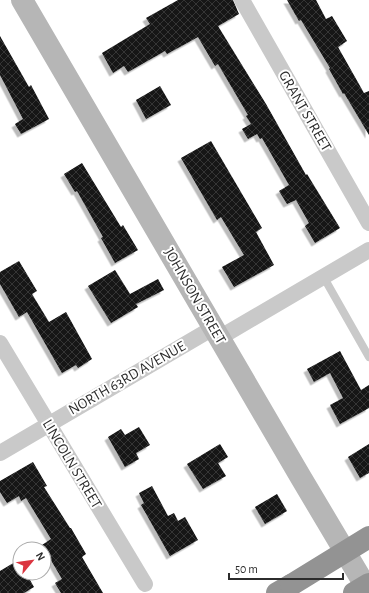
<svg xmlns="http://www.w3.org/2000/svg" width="369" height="593" font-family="'Alegreya Sans',sans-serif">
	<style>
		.building { fill: url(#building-cross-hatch); filter: url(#shadow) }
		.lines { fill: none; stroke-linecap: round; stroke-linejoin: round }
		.lane { stroke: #c9c9c9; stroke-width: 8 }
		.street { stroke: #c9c9c9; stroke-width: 16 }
		.secondary { stroke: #b6b6b6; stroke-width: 22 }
		.highway { stroke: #939393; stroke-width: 22 }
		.highway-bridge { stroke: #939393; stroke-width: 22 }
		.labels { text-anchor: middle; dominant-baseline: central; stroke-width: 4; stroke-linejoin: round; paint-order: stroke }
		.street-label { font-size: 15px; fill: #2c2c2c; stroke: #fff }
	</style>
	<defs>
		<pattern id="building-cross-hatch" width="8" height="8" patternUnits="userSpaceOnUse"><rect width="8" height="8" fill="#131313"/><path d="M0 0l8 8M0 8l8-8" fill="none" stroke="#363636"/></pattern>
		<filter id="shadow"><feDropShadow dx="-3.5" dy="3.5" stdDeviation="0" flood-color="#0004"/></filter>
	</defs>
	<rect width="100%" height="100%" fill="#fff"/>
	<!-- building -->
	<g class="building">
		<polygon points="178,0 233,0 239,14 218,26 266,104 306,175 307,174 340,228 315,243 305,226 309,223 296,200 287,204 279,191 289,185 262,138 260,139 257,134 248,139 242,129 251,124 246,116 248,115 218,64 215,66 198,37 167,54 165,51 128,72 124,66 113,73 102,53 150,24 146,18"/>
		<polygon points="287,0 316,0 326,19 332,16 347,41 338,47 364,93 369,91 369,135 344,93 343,94 329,69 330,68 301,20 299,21"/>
		<polygon points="0,36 29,87 31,85 49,119 21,134 15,124 23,119 0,75"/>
		<polygon points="160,86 171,105 146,119 136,100"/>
		<polygon points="211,141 262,228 256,232 274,265 234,287 222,267 244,255 221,217 217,220 181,158"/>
		<polygon points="82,163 121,227 123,225 138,250 115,263 101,238 103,237 77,191 75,192 64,174"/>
		<polygon points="19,261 37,291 32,294 49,322 66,312 92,359 78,368 76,365 62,373 27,312 19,317 0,284 0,272"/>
		<polygon points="115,270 130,294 158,279 164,290 136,304 138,307 111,323 88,286"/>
		<polygon points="340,351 361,390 369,385 369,408 340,424 330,405 343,398 330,373 314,382 307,369"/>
		<polygon points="139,427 150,445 136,453 139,459 125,467 108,437 121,429 125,435"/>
		<polygon points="220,444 228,457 218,463 226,476 203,489 187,464"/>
		<polygon points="369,444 369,473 360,478 348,457"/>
		<polygon points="33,462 47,486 44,487 70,528 71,528 86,554 82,557 103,593 61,593 55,583 62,579 42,545 51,539 26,498 21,501 19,496 7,503 0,492 0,481"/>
		<polygon points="152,486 168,516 174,513 178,521 185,517 198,540 170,556 141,505 144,503 139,493"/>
		<polygon points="277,494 287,511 265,524 255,507"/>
		<polygon points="20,559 20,573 26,573 34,587 24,593 0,593 0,571"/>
	</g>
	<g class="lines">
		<!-- lane -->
		<polyline class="lane" points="323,276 369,357"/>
		<!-- street -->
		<g class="street">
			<polyline points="242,0 369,223"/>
			<polyline points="219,338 369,250"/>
			<polyline points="0,343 145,584"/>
			<polyline points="0,453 213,328"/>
		</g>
		<!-- secondary -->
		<polyline class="secondary" points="22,0 300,476 369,592"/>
		<!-- highway -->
		<polyline class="highway" points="277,593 291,585"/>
		<!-- highway-bridge -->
		<g class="highway-bridge">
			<polyline points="291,585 369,537"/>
			<polyline points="354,593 369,584"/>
		</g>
	</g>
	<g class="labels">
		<!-- street labels -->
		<g class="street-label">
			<text transform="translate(305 111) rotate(60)">GRANT STREET</text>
			<text transform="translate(195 296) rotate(60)">JOHNSON STREET</text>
			<text transform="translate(127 378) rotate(-30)">NORTH 63RD AVENUE</text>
			<text transform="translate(72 464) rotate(59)">LINCOLN STREET</text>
		</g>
	</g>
	<!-- north arrow -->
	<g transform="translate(32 561) rotate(61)"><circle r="19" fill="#ffffff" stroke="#ababab"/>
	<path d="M0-3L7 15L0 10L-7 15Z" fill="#db3540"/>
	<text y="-6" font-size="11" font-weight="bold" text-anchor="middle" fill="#2c2c2c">N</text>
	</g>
	<!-- scale -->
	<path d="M229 573v6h114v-6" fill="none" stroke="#2c2c2c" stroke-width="2"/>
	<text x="235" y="573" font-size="12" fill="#2c2c2c" stroke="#ffffff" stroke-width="3" paint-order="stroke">50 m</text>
</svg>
